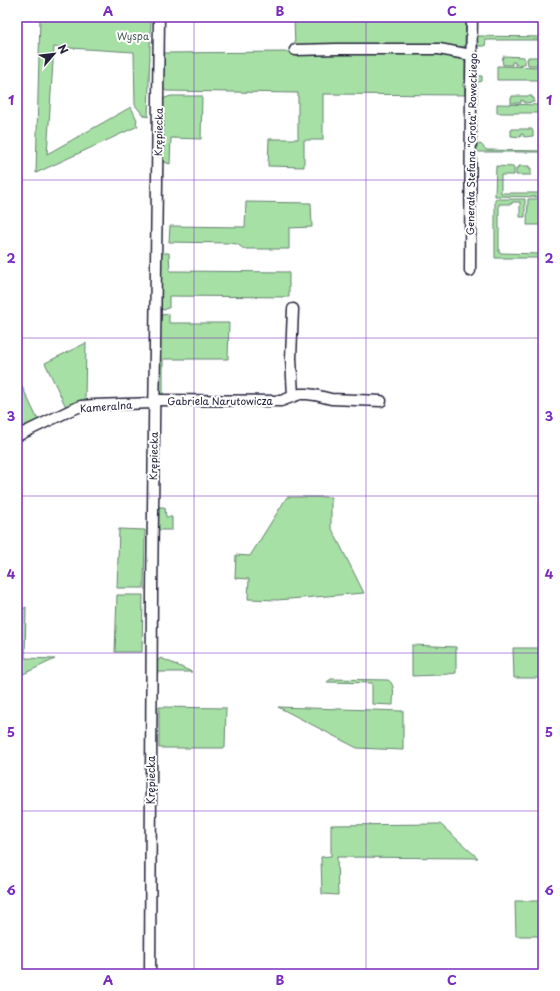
<svg xmlns="http://www.w3.org/2000/svg" width="560" height="991" font-family="'Playpen Sans',sans-serif">
	<style>
		.green { fill: #a7e0a5; stroke: #648170 }
		.lines { fill: none; stroke-linecap: round; stroke-linejoin: round }
		.minor-casing { stroke: #22223b; stroke-width: 13 }
		.minor { stroke: #fff; stroke-width: 10 }
		.grid { fill: none; stroke: #7b2cbf; stroke-width: 1; stroke-opacity: 0.55 }
		.labels { text-anchor: middle; dominant-baseline: central; stroke-width: 4; stroke-linejoin: round; paint-order: stroke }
		.park-label { font-size: 10px; fill: #4a5b5b; stroke: #fff }
		.street-label { font-size: 10px; fill: #22223b; stroke: #fff }
		.neatline { fill: none; stroke: #7b2cbf; stroke-width: 1.5 }
		.grid-label { font-size: 13px; text-anchor: middle; font-weight: bold; fill: #7b2cbf }
	</style>
	<rect width="100%" height="100%" fill="#fff"/>
	<filter id="ink" filterUnits="userSpaceOnUse"><feTurbulence type="fractalNoise" baseFrequency=".025" numOctaves="2"/><feDisplacementMap in="SourceGraphic" scale="8" xChannelSelector="R" yChannelSelector="G"/><feConvolveMatrix kernelMatrix="1 2 1 2 8 2 1 2 1" color-interpolation-filters="sRGB"/></filter>
	<g filter="url(#ink)">
		<!-- green -->
		<g class="green">
			<polygon points="40,17 151,17 148,117 143,115 135,105 134,52 54,47 47,154 131,107 137,120 136,123 138,126 36,173"/>
			<polygon points="294,17 466,17 465,44 464,47 295,49"/>
			<polygon points="477,36 543,37 543,40 486,40 485,46 478,46 477,76 482,76 482,81 479,82 476,81"/>
			<polygon points="423,51 452,56 452,59 460,58 464,60 465,63 465,82 463,83 463,87 465,87 465,95 323,94 323,140 304,140 304,167 268,166 269,139 298,139 298,93 166,91 163,88 162,53"/>
			<polygon points="503,56 524,57 524,59 525,59 525,64 515,65 515,62 512,62 512,65 503,65 502,59 503,58"/>
			<polygon points="528,57 543,57 543,65 540,65 540,63 537,63 537,65 528,65 527,59 528,59"/>
			<polygon points="497,66 543,67 543,80 497,80"/>
			<polygon points="171,96 202,96 201,139 171,138 170,164 164,162 161,159 162,101 165,98"/>
			<polygon points="512,96 532,96 532,98 534,98 534,102 524,103 524,101 521,100 521,103 511,103 511,98 512,98"/>
			<polygon points="497,104 543,105 543,113 497,113"/>
			<polygon points="512,129 532,129 532,131 533,131 533,136 524,137 523,134 521,134 521,137 511,136 511,130 512,130"/>
			<path d="M 480,144 C 483,145 484,149 487,150 L 543,151 L 543,152 L 476,152 L 476,145 Z"/>
			<polygon points="496,166 514,167 514,175 501,175 501,193 543,193 543,197 495,196"/>
			<polygon points="519,166 529,166 529,168 531,168 531,175 516,175 516,168 519,168"/>
			<polygon points="495,199 525,199 525,217 520,217 520,202 512,202 512,204 499,204 499,253 543,254 543,258 495,258"/>
			<polygon points="528,199 541,199 541,204 543,204 543,225 527,225"/>
			<polygon points="246,202 311,203 312,227 289,228 289,249 244,249 237,244 229,243 169,242 170,226 245,227"/>
			<polygon points="162,253 169,253 170,271 289,272 289,297 169,296 169,308 167,308 165,310 160,309 160,258"/>
			<polygon points="169,314 169,323 229,323 228,359 163,359 163,397 158,391 160,316 161,315"/>
			<polygon points="86,343 85,401 66,407 45,363"/>
			<polygon points="17,376 38,420 17,431"/>
			<polygon points="287,497 331,497 331,527 364,593 277,600 248,599 249,579 235,578 236,555 250,556"/>
			<polygon points="158,507 164,507 165,508 166,517 172,517 172,530 156,530 156,509"/>
			<polygon points="119,529 145,530 144,588 117,588"/>
			<polygon points="117,595 143,595 142,652 115,652"/>
			<polygon points="26,607 25,658 55,659 17,677 17,612"/>
			<polygon points="412,645 456,647 456,673 439,675 412,676"/>
			<polygon points="513,648 543,648 543,678 514,678"/>
			<polygon points="161,658 192,672 157,672 157,661"/>
			<path d="M 331,679 L 388,680 C 396,684 393,697 393,705 L 372,704 L 372,683 L 327,682 Z"/>
			<polygon points="159,707 226,708 225,748 159,748"/>
			<polygon points="278,707 403,711 403,750 357,748"/>
			<polygon points="440,824 478,858 337,857 338,895 322,894 321,857 331,856 331,825"/>
			<polygon points="515,901 543,901 543,936 516,936"/>
		</g>
		<g class="lines">
			<defs>
				<g id="minor">
					<polyline points="295,50 337,49 439,49 466,54 472,54"/>
					<polyline points="470,271 471,85 472,17"/>
					<polyline points="293,396 291,358 293,309"/>
					<polyline points="154,400 281,401 300,394 307,394 315,395 331,399 381,401"/>
					<polyline points="17,436 71,410 81,406 94,405 154,403"/>
					<polyline points="150,974 152,592 159,17"/>
				</g>
			</defs>
			<!-- minor casing -->
			<use href="#minor" class="minor-casing"/>
			<!-- minor -->
			<use href="#minor" class="minor"/>
		</g>
	</g>
	<!-- grid -->
	<path class="grid" d="M 194,17 L 194,974M 366,17 L 366,974M 17,180 L 543,180M 17,338 L 543,338M 17,496 L 543,496M 17,653 L 543,653M 17,811 L 543,811"/>
	<g class="labels">
		<!-- park labels -->
		<g class="park-label">
			<text x="133" y="35">Wyspa</text>
		</g>
		<!-- street labels -->
		<g class="street-label">
			<text transform="translate(158 132) rotate(-89)">Krępiecka</text>
			<text transform="translate(471 144) rotate(-89)">Generała Stefana "Grota" Roweckiego</text>
			<text x="220" y="400">Gabriela Narutowicza</text>
			<text transform="translate(106 406) rotate(-4)">Kameralna</text>
			<text transform="translate(153 456) rotate(-89)">Krępiecka</text>
			<text transform="translate(150 780) rotate(-90)">Krępiecka</text>
		</g>
	</g>
	<!-- margin -->
	<rect width="560" height="991" fill="none" stroke="#fff" stroke-width="44"/>
	<!-- north arrow -->
	<g transform="translate(54 54) rotate(62)" stroke="#ffffff" stroke-width="3" paint-order="stroke">
	<path d="M0-3L7 15L0 10L-7 15Z" fill="#22223b"/>
	<text y="-6" font-size="11" font-weight="bold" text-anchor="middle" fill="#22223b">N</text>
	</g>
	<rect x="22" y="22" width="516" height="947" class="neatline"/>
	<g class="grid-label">
		<text x="108" y="16">A</text>
		<text x="280" y="16">B</text>
		<text x="452" y="16">C</text>
		<text x="11" y="105">1</text>
		<text x="549" y="105">1</text>
		<text x="11" y="263">2</text>
		<text x="549" y="263">2</text>
		<text x="11" y="421">3</text>
		<text x="549" y="421">3</text>
		<text x="11" y="579">4</text>
		<text x="549" y="579">4</text>
		<text x="11" y="737">5</text>
		<text x="549" y="737">5</text>
		<text x="11" y="895">6</text>
		<text x="549" y="895">6</text>
		<text x="108" y="985">A</text>
		<text x="280" y="985">B</text>
		<text x="452" y="985">C</text>
	</g>
</svg>
